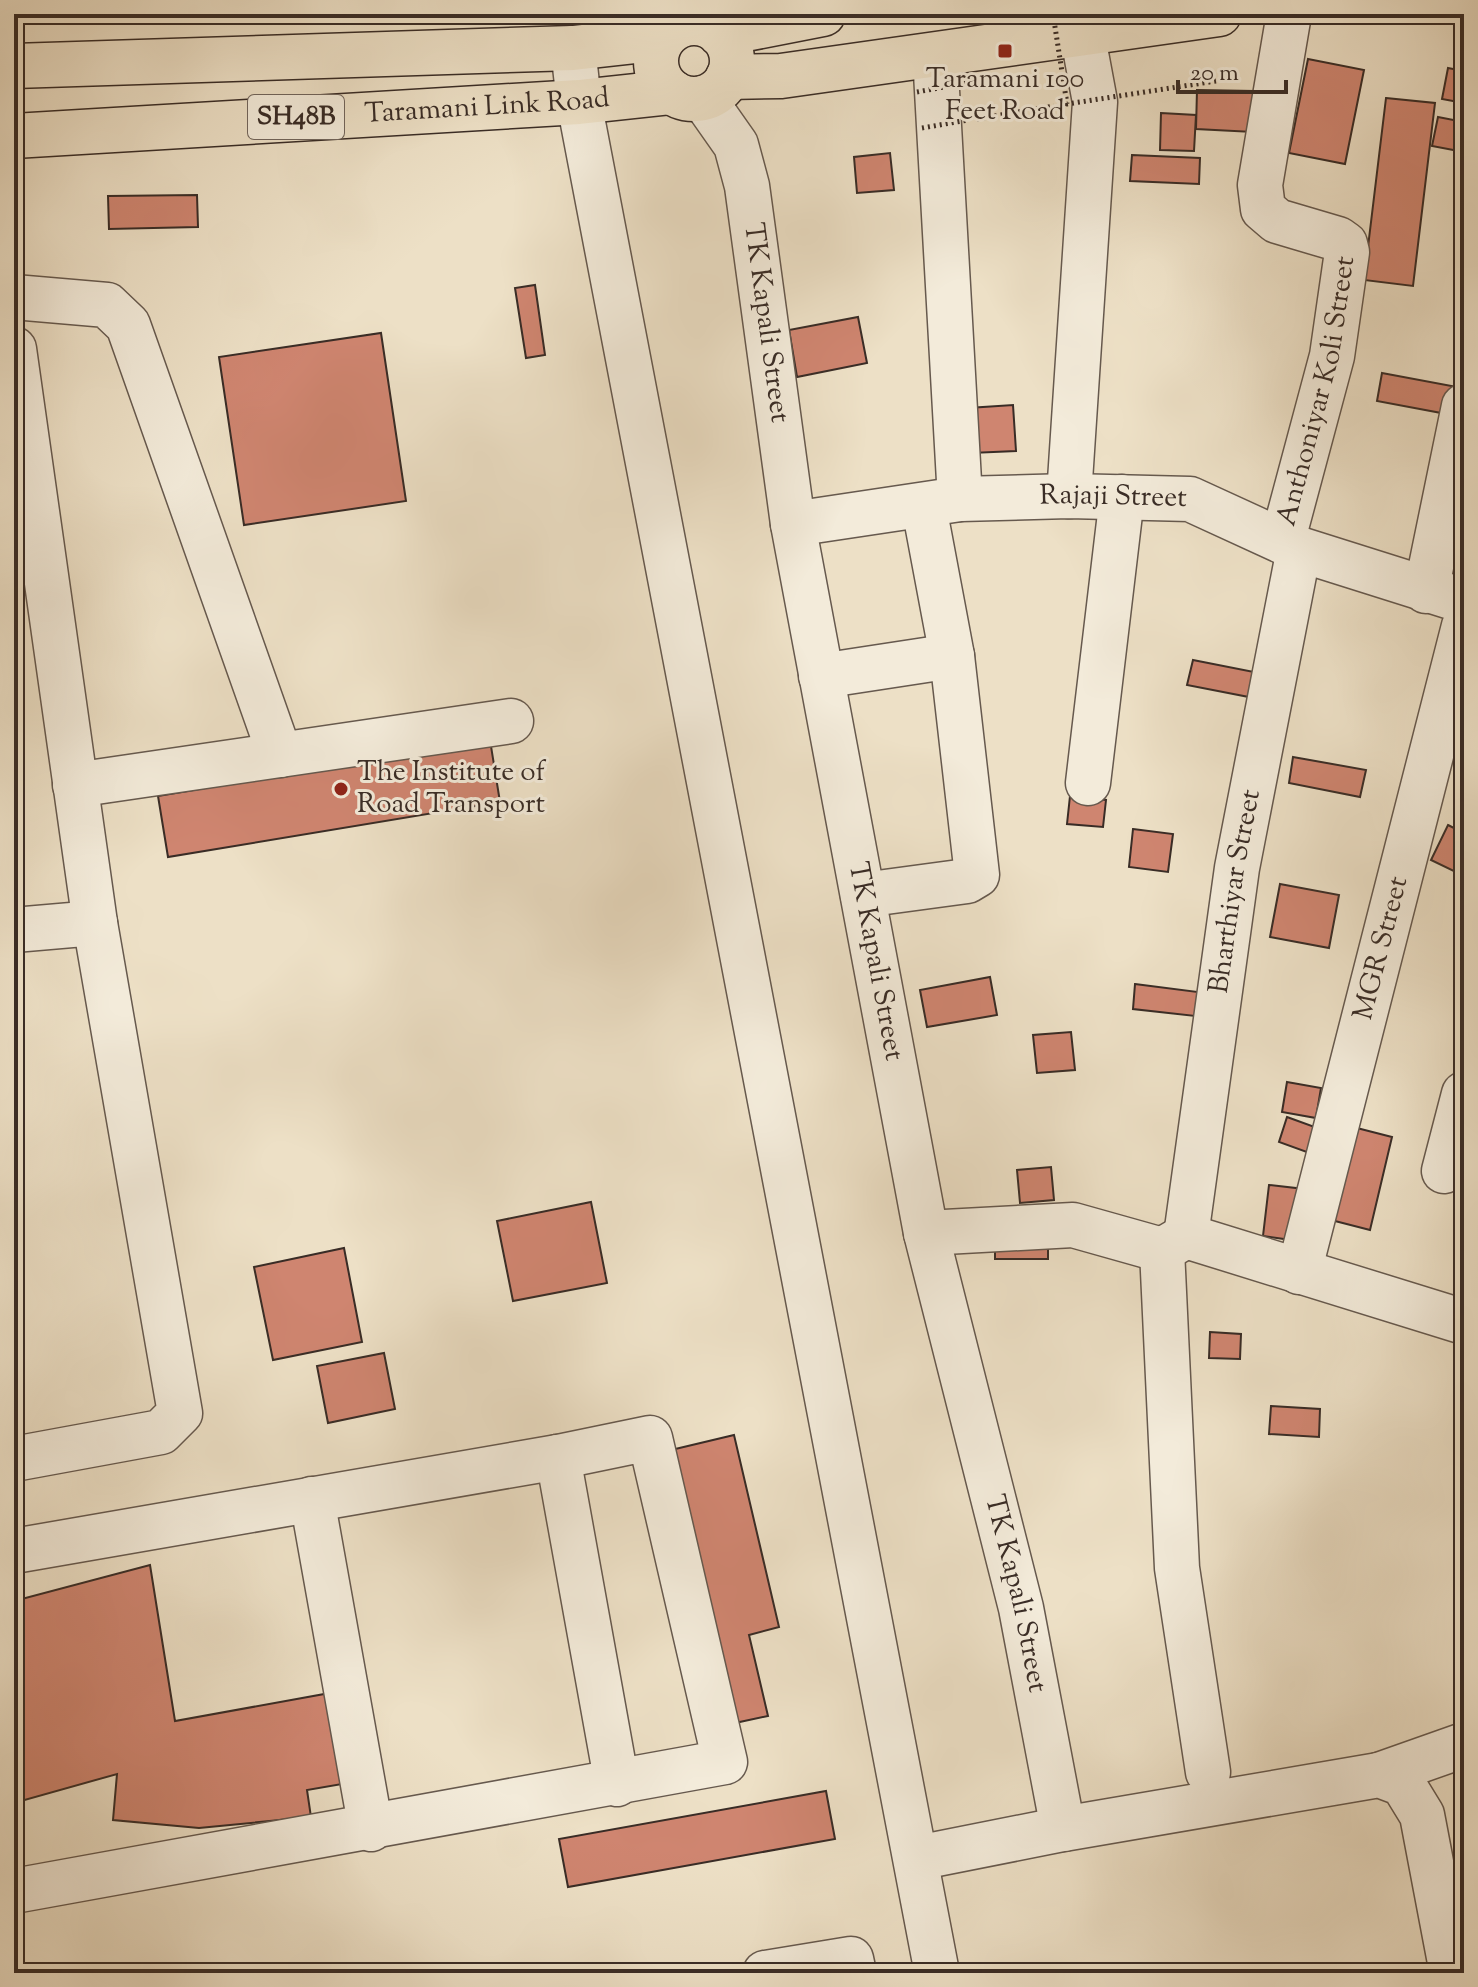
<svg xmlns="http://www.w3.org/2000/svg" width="1478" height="1987" font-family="'Sorts Mill Goudy',serif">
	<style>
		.building { fill: #cf8570; stroke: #392c26; stroke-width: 2 }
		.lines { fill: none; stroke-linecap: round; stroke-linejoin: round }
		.minor-casing { stroke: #66594e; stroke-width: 47 }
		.major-casing { stroke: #392c26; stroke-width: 47 }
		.path { stroke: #392c26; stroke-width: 5; stroke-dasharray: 2 4; stroke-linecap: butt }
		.minor { stroke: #f3ebda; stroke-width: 44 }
		.major { stroke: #ede0c6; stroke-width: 44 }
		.path-bridge { stroke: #392c26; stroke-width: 5; stroke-dasharray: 2 4; stroke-linecap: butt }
		.poi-dot { fill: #8f2418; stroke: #f3ebda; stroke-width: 3 }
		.labels { text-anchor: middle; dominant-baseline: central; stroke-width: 6; stroke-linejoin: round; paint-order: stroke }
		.shield { fill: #f3ebda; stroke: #71655c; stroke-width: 2 }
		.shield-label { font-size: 26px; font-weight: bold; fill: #392c26 }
		.poi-label { font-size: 28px; fill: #392c26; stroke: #f3ebda }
		.street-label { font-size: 28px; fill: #392c26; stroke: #f3ebda }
	</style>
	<rect width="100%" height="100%" fill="#ede0c6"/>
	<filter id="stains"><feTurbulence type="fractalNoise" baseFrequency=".0025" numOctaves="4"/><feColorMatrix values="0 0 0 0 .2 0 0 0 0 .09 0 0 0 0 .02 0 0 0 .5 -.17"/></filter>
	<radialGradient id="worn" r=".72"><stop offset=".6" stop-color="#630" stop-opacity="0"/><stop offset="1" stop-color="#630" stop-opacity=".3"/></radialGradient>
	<!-- building -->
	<g class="building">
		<polygon points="1464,27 1464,62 1457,61"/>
		<polygon points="1308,59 1364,70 1345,164 1289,153"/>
		<polygon points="1448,68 1464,71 1464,103 1442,99"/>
		<polygon points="1197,90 1254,91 1253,132 1196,129"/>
		<polygon points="1386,98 1435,103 1413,286 1364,280"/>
		<polygon points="1161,113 1196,115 1194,151 1160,150"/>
		<polygon points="1438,117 1464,122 1464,152 1432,146"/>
		<polygon points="890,153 894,190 857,193 854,157"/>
		<polygon points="1132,155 1200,158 1199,184 1130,181"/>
		<polygon points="197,195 198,227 109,229 108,196"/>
		<polygon points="535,285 545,355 526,358 515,288"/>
		<polygon points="858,317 867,363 797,377 789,330"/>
		<polygon points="381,333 406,501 244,525 219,357"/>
		<polygon points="1382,373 1457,387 1452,415 1377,401"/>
		<polygon points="1013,405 1016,451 971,453 968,408"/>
		<polygon points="1193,660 1259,673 1254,698 1187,685"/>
		<polygon points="490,740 500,802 168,857 158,796"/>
		<polygon points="1293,757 1366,770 1360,797 1289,783"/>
		<polygon points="1070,796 1106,800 1103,827 1067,824"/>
		<polygon points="1448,825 1464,833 1464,876 1431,860"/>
		<polygon points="1133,829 1173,834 1168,872 1129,867"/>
		<polygon points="1280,884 1339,895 1329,948 1270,937"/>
		<polygon points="990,977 997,1015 927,1027 920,990"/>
		<polygon points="1135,984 1198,992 1195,1016 1133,1009"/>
		<polygon points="1071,1032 1075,1070 1037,1073 1033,1035"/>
		<polygon points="1287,1082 1321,1088 1316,1118 1282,1112"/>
		<polygon points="1287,1117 1323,1130 1315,1155 1279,1142"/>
		<polygon points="1353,1127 1392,1137 1370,1230 1331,1220"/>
		<polygon points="1051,1167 1054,1200 1020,1203 1017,1170"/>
		<polygon points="1269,1185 1304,1189 1298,1241 1263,1236"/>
		<polygon points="591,1202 607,1283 513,1301 497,1221"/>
		<polygon points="1048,1234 1048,1259 995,1259 995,1235"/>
		<polygon points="344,1248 362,1342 273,1360 254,1267"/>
		<polygon points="1210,1332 1241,1334 1240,1359 1209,1358"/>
		<polygon points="384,1353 395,1409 328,1423 317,1366"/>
		<polygon points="1271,1406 1320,1409 1319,1437 1269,1434"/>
		<polygon points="734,1435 779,1627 749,1635 768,1716 735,1723 671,1450"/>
		<polygon points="150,1565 175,1721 330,1693 348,1783 307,1790 311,1817 199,1828 113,1820 117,1774 14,1803 14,1601"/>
		<polygon points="826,1791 835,1839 568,1887 559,1839"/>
	</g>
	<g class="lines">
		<defs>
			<g id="minor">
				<polyline points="573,48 579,102 937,1973"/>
				<polyline points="935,55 960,499"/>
				<path id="s1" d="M 703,98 L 736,145 L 747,186 L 793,524 L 926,1233 L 1021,1608 L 1063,1829"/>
				<polyline points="14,297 107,305 128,325 280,755"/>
				<polyline points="14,349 95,923 180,1413 161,1432 14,1459"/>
				<polyline points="1069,496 1095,102 1082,32"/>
				<path id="s2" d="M 793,524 L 960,499 L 1069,496 L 1190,499 L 1299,549 L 1464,601"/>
				<path id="s3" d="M 1283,539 L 1332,356 L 1347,252 L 1345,244 L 1338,239 L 1277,221 L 1263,209 L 1260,185 L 1289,14"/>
				<polyline points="1426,591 1464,406"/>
				<polyline points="821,676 952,656"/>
				<polyline points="1088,783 1122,497"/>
				<polyline points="75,785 511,721"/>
				<polyline points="863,895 967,881 977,875 952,656 924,507"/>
				<polyline points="14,930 95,923"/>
				<polyline points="1444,1171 1464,1094"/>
				<polyline points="926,1233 1073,1225 1162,1250 1186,1236 1464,1322"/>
				<path id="s4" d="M 1186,1236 L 1237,868 L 1299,549"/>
				<polyline points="1162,1250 1177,1568 1208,1772"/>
				<path id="s5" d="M 1299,1272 L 1464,626"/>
				<polyline points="558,1457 617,1784"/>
				<polyline points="312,1499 371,1829"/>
				<polyline points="14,1551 558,1457 650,1438 725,1762 14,1891"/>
				<polyline points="1379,1775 1464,1745"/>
				<polyline points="917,1858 1063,1829 1379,1775 1403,1784 1422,1815 1452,1973"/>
				<polyline points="765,1973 851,1959 854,1973"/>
			</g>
			<g id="major">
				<circle cx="694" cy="61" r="38"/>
				<polyline points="720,34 823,14"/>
				<polyline points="14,66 573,48 663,38"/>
				<polyline points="728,77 781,76 1219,14"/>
				<path id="s6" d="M 14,136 L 579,102 L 672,92"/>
			</g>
		</defs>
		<!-- minor casing -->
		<use href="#minor" class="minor-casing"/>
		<!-- major casing -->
		<use href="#major" class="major-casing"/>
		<!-- path -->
		<polyline class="path" points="977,119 1054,106"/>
		<!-- minor -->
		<use href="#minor" class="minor"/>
		<!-- major -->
		<use href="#major" class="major"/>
		<!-- path-bridge -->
		<g class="path-bridge">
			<polyline points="1053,14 1067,104 1216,81"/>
			<polyline points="917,92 966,83"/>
			<polyline points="922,128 968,120"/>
		</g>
	</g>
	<!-- markers -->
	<g class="poi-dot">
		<rect x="997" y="43" width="16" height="16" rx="4"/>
		<circle cx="341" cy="789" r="8"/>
	</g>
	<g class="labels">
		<!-- shield labels -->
		<rect class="shield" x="248" y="95" width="96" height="44" rx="6"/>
		<g class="shield-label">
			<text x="296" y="117">SH48B</text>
		</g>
		<!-- poi labels -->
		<g class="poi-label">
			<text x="1005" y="80">Taramani 100<tspan x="1005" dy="32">Feet Road</tspan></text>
			<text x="357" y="773" text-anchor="start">The Institute of<tspan x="357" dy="32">Road Transport</tspan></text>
		</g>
		<!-- street labels -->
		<g class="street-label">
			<text stroke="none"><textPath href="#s6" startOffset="474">Taramani Link Road</textPath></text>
			<text stroke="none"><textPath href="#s1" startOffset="238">TK Kapali Street</textPath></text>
			<text stroke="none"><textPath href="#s3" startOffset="152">Anthoniyar Koli Street</textPath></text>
			<text stroke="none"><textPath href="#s2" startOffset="322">Rajaji Street</textPath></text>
			<text stroke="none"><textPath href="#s4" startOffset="348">Bharthiyar Street</textPath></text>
			<text stroke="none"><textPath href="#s5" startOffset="334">MGR Street</textPath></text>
			<text stroke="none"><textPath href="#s1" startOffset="886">TK Kapali Street</textPath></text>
			<text stroke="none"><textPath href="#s1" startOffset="1534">TK Kapali Street</textPath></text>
		</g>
	</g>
	<!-- margin -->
	<rect width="1478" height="1987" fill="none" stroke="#ede0c6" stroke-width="48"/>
	<rect x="16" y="16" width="1446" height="1955" fill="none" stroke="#392c26" stroke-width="4"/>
	<rect x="24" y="24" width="1430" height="1939" fill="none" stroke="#392c26" stroke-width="2"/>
	<!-- scale -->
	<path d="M1178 80v12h108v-12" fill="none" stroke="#392c26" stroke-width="4"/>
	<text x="1190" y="80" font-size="24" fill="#392c26" stroke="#f3ebda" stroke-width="6" paint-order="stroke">20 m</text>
	<rect width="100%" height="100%" filter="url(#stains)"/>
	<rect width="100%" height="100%" fill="url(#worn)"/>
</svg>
